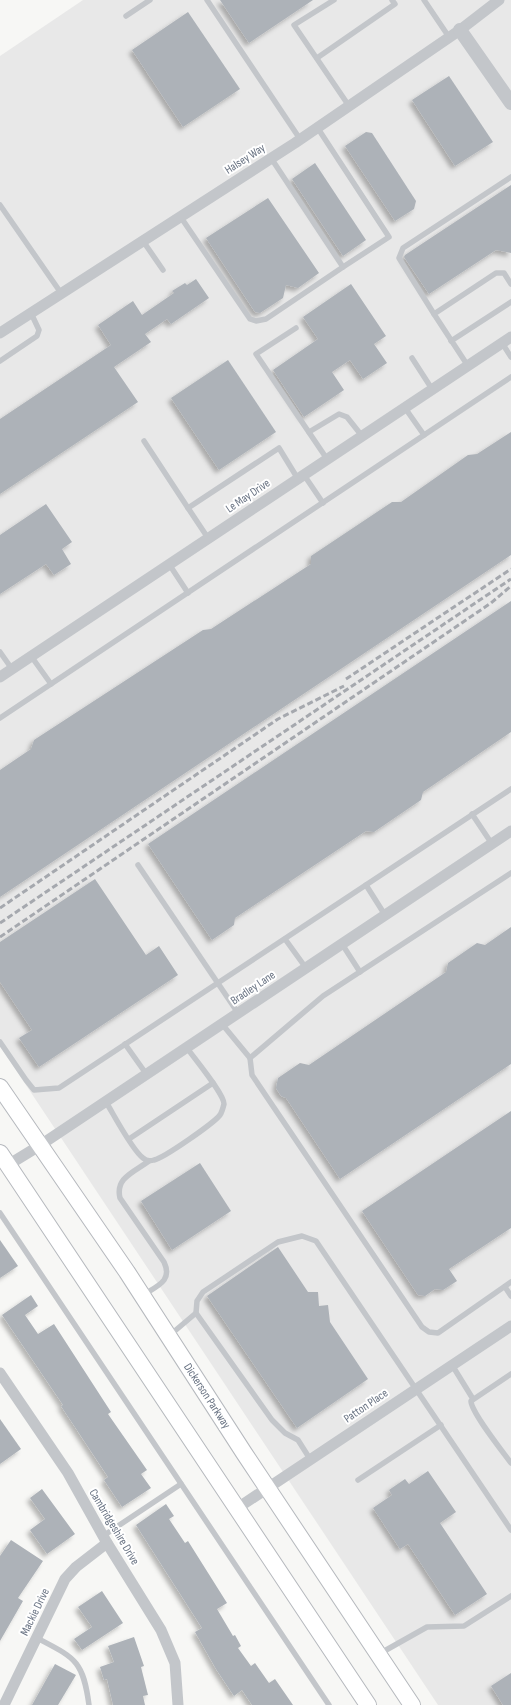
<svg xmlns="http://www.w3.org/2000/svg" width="511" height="1705" font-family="'Sofia Sans Condensed',sans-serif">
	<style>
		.built { fill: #e8e8e8 }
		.building { fill: #adb2b8; filter: url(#shadow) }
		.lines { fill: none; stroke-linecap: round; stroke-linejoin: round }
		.secondary-casing { stroke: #b6b9be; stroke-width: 18 }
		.service { stroke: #c3c6ca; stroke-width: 5.5 }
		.minor { stroke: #c3c6ca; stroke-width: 11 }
		.tertiary { stroke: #c3c6ca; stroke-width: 14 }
		.secondary { stroke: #fff; stroke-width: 16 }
		.rail { stroke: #a5a8ae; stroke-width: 3; stroke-dasharray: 6 3; stroke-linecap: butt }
		.labels { text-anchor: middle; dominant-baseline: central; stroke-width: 4; stroke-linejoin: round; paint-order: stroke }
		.street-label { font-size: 12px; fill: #697383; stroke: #fff }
	</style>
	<defs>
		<filter id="shadow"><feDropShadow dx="-3.5" dy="3.5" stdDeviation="2" flood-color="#0004"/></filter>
	</defs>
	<rect width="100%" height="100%" fill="#f7f7f5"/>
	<!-- built -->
	<polygon class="built" points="83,0 511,0 511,1705 438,1705 0,1046 0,56"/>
	<!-- building -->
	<g class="building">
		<polygon points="220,0 313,0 249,43"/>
		<polygon points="188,12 240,89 183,127 132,50"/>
		<polygon points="449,76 493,142 455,166 412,100"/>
		<polygon points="366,132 372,133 416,201 414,209 395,221 345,146"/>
		<polygon points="315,163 366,240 343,256 292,179"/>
		<polygon points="511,185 511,253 496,250 429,294 404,257 405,255"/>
		<polygon points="268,198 319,273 298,288 286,285 283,298 260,313 255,312 206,238"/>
		<polygon points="196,279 209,298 171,324 167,319 145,334 151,342 114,367 138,402 0,494 0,419 111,345 98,325 133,301 142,315 174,293 172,291 185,283 187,285"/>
		<polygon points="351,284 386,336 374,344 387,363 363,379 350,360 332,372 344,390 304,417 273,370 318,339 303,317"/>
		<polygon points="228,360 276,432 219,470 171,398"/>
		<polygon points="511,432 511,555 0,897 0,770 31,749 34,740 203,630 211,629 311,564 311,556 392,502 401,502 468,455 477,454"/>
		<polygon points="46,504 72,542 62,549 71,564 54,575 46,564 0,594 0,535"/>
		<polygon points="511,601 511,732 423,792 421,800 374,832 366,831 235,918 234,925 212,940 148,844"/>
		<polygon points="95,879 146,955 159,946 178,975 39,1067 19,1038 32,1030 0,982 0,942"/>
		<polygon points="511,927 511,1064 340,1179 286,1098 281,1096 276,1088 278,1078 300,1063 309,1065 446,972 448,963 477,943 485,945"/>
		<polygon points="511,1111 511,1228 449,1269 457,1281 443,1290 435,1289 425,1296 418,1295 362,1211"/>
		<polygon points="200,1163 231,1211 172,1250 141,1201"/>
		<polygon points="0,1240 18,1266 0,1278"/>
		<polygon points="278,1247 308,1292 318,1292 319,1306 328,1305 330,1322 368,1379 297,1428 207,1296"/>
		<polygon points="31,1295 38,1306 25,1315 38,1334 54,1324 111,1412 108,1414 147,1470 141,1474 151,1488 122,1507 104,1480 108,1477 61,1406 63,1405 2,1315"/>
		<polygon points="0,1419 21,1449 0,1464"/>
		<polygon points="428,1471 456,1512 440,1523 487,1594 455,1615 408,1544 400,1549 373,1508 392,1495 389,1490 405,1479 409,1484"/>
		<polygon points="42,1489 75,1534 47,1554 30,1530 45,1519 30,1498"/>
		<polygon points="166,1504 174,1516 169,1519 185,1543 188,1541 227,1603 217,1609 233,1636 235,1635 241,1646 238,1648 251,1666 255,1663 269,1683 275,1679 293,1705 252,1705 242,1690 234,1696 216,1669 195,1632 202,1628 136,1525"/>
		<polygon points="11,1540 43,1561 18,1598 23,1601 0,1641 0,1556"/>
		<polygon points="102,1591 123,1623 82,1650 74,1639 92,1627 78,1607"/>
		<polygon points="134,1637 144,1666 141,1667 148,1695 143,1696 145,1705 113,1705 107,1679 104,1680 100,1667 114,1662 108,1646"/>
		<polygon points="55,1664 76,1675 58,1705 32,1705"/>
		<polygon points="511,1673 511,1705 503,1705 491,1686"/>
	</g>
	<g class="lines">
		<defs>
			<g id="secondary">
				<polyline points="0,1087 127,1272 244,1453 412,1705"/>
				<polyline points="0,1153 368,1705"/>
			</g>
		</defs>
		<!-- secondary casing -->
		<use href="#secondary" class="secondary-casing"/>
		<!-- service -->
		<g class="service">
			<polyline points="207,0 300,139"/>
			<polyline points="334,0 294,25 349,106"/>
			<polyline points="424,0 449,37"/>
			<polyline points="126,16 150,0"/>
			<polyline points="317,58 395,4 392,0"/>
			<polyline points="271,158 343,267 389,237 317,127"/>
			<polyline points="0,205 61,293"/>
			<polyline points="180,216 250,319 256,321 266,319 343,267"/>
			<polyline points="143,241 163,270"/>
			<polyline points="434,314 399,258 403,248 511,177"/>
			<polyline points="296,328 256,354 327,459"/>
			<polyline points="451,341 511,302"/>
			<polyline points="502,343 511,357"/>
			<polyline points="412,358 432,389"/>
			<polyline points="0,361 37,336 39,330 31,313"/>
			<polyline points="468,366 434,314 496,273 504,273 511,284"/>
			<polyline points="405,408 424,435"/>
			<polyline points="309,432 339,414 347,417 362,436"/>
			<polyline points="144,441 188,508 279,448 298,479"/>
			<polyline points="304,475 323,503"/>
			<polyline points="188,508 208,538"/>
			<polyline points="169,564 188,593"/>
			<polyline points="0,652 12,669"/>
			<polyline points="31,656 51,684"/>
			<polyline points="0,718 511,377"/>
			<polyline points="472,814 492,844"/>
			<polyline points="138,865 238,1013"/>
			<polyline points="511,873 323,996 250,1058 252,1075 422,1327 429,1332 438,1333 511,1282"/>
			<polyline points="366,885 385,915"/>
			<polyline points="285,939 306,968"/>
			<polyline points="342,944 360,972"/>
			<polyline points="222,1024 250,1058"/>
			<polyline points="0,1042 26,1080 34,1090 59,1088 511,789"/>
			<polyline points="125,1044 147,1075"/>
			<path d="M 106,1102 C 114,1115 132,1150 143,1158 C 146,1161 151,1161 154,1160 C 164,1158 214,1123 220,1115 C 222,1112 223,1108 224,1104 C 224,1094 194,1058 187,1048"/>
			<polyline points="129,1139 213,1083"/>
			<polyline points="0,1213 329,1705"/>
			<polyline points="505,1287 511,1296"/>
			<path d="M 143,1295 C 157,1286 173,1281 164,1262 L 120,1198 C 115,1178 134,1172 149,1161"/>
			<polyline points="196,1313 272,1420 285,1433 298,1440 310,1459"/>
			<polyline points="170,1335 196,1313 197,1301 203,1292 278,1242 302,1236 316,1241 511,1530"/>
			<polyline points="452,1365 473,1399"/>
			<path d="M 511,1374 L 471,1401 C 471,1412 503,1452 511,1463"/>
			<polyline points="358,1480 441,1425"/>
			<polyline points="103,1536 181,1484"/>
			<path d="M 37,1638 C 75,1658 83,1660 89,1705"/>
			<polyline points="379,1654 427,1627 464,1626 511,1596"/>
		</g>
		<!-- minor -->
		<g class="minor">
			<polyline points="0,333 295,143 460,30 499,0"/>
			<polyline points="0,677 511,337"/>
			<polyline points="8,1165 39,1146 511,831"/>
			<polyline points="0,1373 68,1473 107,1543 161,1630 175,1663 178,1705"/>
			<polyline points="236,1509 511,1326"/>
			<polyline points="4,1705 65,1579 76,1567 107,1543"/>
		</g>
		<!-- tertiary -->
		<polyline class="tertiary" points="460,30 511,103"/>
		<!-- secondary -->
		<use href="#secondary" class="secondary"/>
		<!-- rail -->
		<g class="rail">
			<polyline points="346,679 511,569"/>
			<polyline points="0,908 278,719 344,686"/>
			<polyline points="0,923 511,579"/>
			<polyline points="0,937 491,603 511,586"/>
		</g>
	</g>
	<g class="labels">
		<!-- street labels -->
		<g class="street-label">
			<text transform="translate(245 159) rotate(-33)">Halsey Way</text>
			<text transform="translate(248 496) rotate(-34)">Le May Drive</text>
			<text transform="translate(253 988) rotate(-34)">Bradley Lane</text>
			<text transform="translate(207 1396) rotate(57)">Dickerson Parkway</text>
			<text transform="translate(366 1406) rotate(-34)">Patton Place</text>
			<text transform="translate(114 1527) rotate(59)">Cambridgeshire Drive</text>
			<text transform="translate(35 1612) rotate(-64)">Mackie Drive</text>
		</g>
	</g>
</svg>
